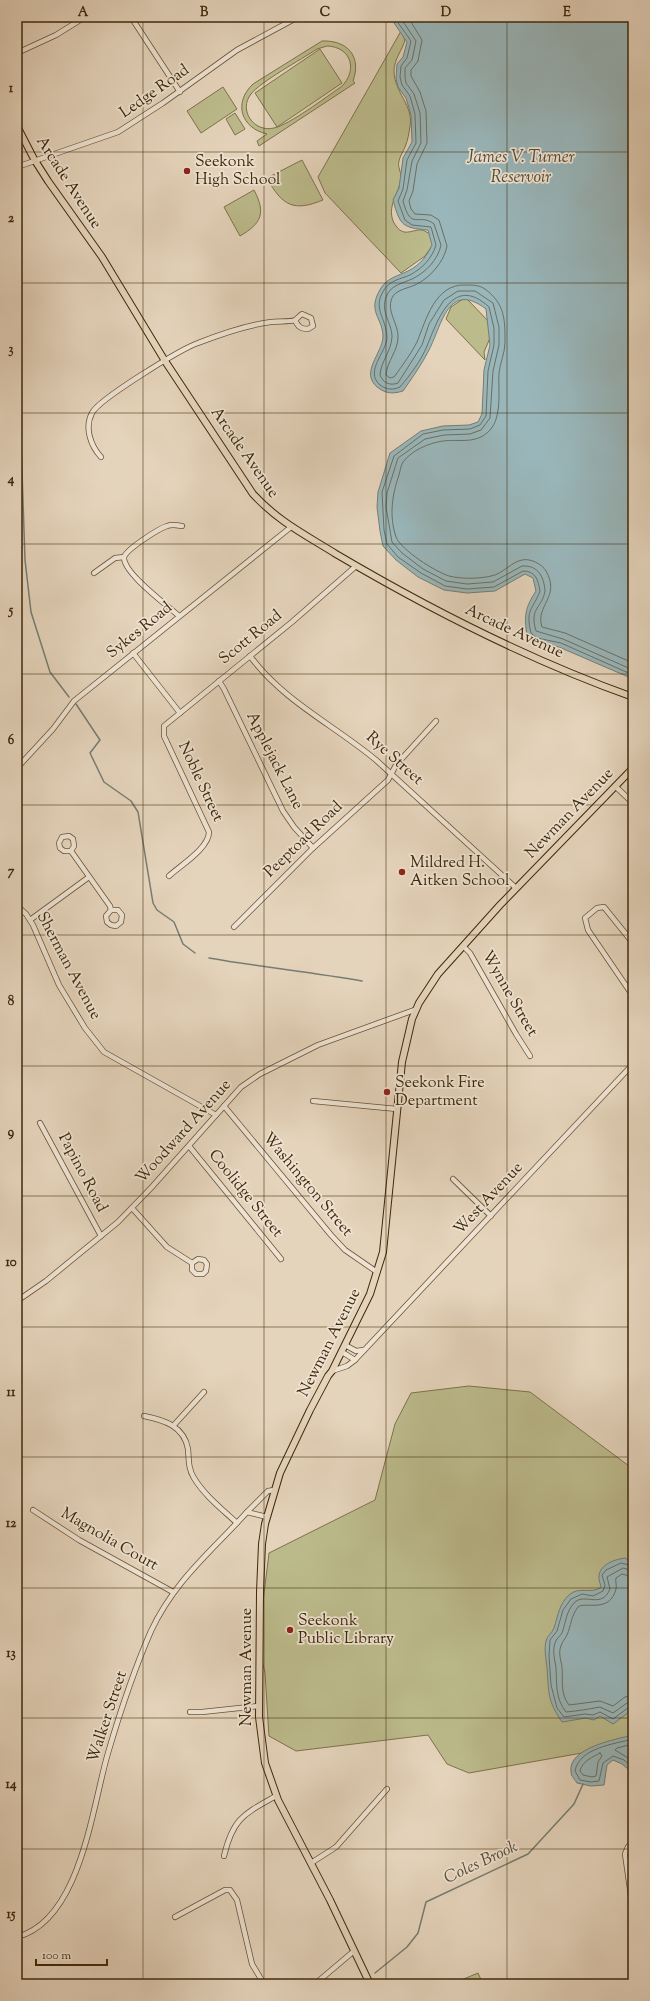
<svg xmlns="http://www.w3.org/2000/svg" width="650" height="2001" font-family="'Sorts Mill Goudy',serif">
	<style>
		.green { fill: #bcbb8c; stroke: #7e724a; fill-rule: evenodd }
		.water { fill: #99b6ba; stroke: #757d73 }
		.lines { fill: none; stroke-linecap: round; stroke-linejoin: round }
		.shore { stroke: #6c6f61; stroke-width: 1 }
		.stream { stroke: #757d73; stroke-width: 1.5 }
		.minor-casing { stroke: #685335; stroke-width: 6 }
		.major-casing { stroke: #3f2808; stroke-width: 8 }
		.minor { stroke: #eee3d3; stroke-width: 4.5 }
		.major { stroke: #e5d4bc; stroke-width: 6 }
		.grid { fill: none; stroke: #3f2808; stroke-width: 1; stroke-opacity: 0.55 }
		.poi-dot { fill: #8f2418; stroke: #eee3d3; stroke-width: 1.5 }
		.labels { text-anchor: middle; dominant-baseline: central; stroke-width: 3.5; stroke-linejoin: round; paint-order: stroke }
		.street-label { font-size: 16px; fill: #3f2808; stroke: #eee3d3 }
		.poi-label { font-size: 16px; fill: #3f2808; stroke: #eee3d3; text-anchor: start }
		.water-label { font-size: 17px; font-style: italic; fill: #564c34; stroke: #eee3d3 }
		.neatline { fill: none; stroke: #3f2808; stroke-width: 1.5 }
		.grid-label { font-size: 13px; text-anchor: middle; font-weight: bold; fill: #3f2808 }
	</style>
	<rect width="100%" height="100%" fill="#e5d4bc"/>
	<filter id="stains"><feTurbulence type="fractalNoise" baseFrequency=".005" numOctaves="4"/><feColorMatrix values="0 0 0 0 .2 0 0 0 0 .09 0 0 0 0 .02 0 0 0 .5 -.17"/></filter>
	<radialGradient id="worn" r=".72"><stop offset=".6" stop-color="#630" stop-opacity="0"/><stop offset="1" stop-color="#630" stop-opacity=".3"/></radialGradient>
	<!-- green -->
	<g class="green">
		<path d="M 401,31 L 405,40 C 402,51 394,59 394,71 C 394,92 414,106 410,126 C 409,133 408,140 405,147 C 403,152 400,156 399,161 C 397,167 402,173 401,179 C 399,193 386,207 394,223 C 404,239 410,229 423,230 L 430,234 L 434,243 L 425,256 L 401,273 L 325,193 L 318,177 Z"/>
		<path d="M 322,41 C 347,40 362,56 353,81 L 355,83 L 259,146 L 257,141 L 267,134 C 241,128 233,103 253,84 ZM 327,46 C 352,47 358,71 341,87 C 326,97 289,125 274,128 C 254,133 238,110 251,94 C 260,82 302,59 317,49 Z"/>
		<polygon points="320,49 342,83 277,127 255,93"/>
		<polygon points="223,87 237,109 201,133 187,111"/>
		<polygon points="235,113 245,129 235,135 226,119"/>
		<path d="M 302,160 L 323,200 C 294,212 282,206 267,178 Z"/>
		<path d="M 254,190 C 266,213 262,223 240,236 L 224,207 Z"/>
		<polygon points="463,299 467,299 491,324 490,338 484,352 485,360 446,319 451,307"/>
		<polygon points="469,1386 530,1392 633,1469 633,1737 582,1753 469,1773 447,1764 428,1735 296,1751 269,1736 265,1673 258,1643 269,1553 375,1500 395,1424 411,1393"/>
		<polygon points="478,1973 483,1984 452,1984"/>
	</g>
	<!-- water -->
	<g class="water">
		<path d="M 390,17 L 633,17 L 633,679 L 559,647 L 535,641 L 527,636 C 524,615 525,608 536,591 L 533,578 L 525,574 L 495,591 L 467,593 L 444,590 L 418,577 L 396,560 L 383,546 L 380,531 L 377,507 L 378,492 L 390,453 L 421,431 L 443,426 L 469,425 L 478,422 L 482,414 L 484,370 L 490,345 L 486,309 C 448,280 442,325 429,350 C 422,364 412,378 403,391 C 393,394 386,394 377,387 C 360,372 382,354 383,337 C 383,317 366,312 381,288 C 387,278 398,276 408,271 C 420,265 427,256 432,245 L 428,230 C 402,228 400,225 393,200 L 399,188 L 403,158 L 412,142 L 411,115 L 406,98 L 398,87 L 396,78 L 397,64 L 403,57 L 407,42 Z"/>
		<path d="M 625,1558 L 633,1563 L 633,1709 L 613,1724 L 600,1716 L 594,1720 L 586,1718 L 562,1722 C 547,1700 549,1693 547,1668 C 546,1658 544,1650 546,1641 C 547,1636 552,1633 554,1628 C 558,1616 559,1604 569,1595 C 579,1586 590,1594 600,1588 L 601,1586 C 593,1568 610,1560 625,1558 Z"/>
		<path d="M 633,1735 L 633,1773 L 622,1764 L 613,1760 L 607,1765 L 604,1785 L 591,1786 L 577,1783 C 575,1780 571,1776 571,1772 C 567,1748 617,1739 633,1735 Z"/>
	</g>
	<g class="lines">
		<!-- shore -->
		<g class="shore">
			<path d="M 394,17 L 411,41 L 407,58 L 401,66 L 400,77 L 402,85 L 410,96 L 415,114 L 416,143 L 407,160 L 403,189 L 398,201 L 405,220 L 412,225 L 431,227 L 436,245 C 432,258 423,268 410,275 C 401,279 390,280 384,290 C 372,309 386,317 387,337 C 387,352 364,371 380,385 C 387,390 393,390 400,387 C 410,375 421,361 427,346 C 438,319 453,274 489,307 L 494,328 L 494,345 L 488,371 L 486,416 L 480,425 L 470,429 L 443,430 L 423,434 L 394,456 L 382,492 L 384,530 L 387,544 L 398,557 L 421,573 L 445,586 L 467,589 L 494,587 L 523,571 C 536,571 538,580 540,591 C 533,610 525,609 531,633 L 537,638 L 561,643 L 633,675"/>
			<path d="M 400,17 L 416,41 L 412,60 L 405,68 L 405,77 L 406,83 L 414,94 L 420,113 L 421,143 L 412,161 L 407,190 L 403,201 C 411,232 419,212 434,224 L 441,245 C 438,260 425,273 412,279 C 403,283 393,285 388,293 C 378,311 392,321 392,337 C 391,352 381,361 380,375 C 383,383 390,386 398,383 L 422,345 L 429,324 L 444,300 L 458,291 L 475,291 L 493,303 L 499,327 L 499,345 L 493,371 L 490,418 L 481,430 L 470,434 L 444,435 L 425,439 L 398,458 L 387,493 L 386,507 L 392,542 L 402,553 L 423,569 L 446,581 L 467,584 L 493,582 L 522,566 C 539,565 544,578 545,591 C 542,609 529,607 536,631 L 563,639 L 633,670"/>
			<path d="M 408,17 L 422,40 L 418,61 L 411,70 L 411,76 L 420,92 L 426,111 L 427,143 L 417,164 L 413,191 L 409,201 L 411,209 L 415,214 L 431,215 L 439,220 L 447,246 C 444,262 430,278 415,285 C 408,288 397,290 393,296 C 385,310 398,322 398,337 C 398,351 387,361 386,375 L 390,378 L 394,377 C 402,366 411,354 417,342 C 426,320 435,284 465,285 C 473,285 479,285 485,289 C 505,304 505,319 505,342 C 505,353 500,363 499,373 C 498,391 503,420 487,433 C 474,444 458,439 443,441 C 429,443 412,450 403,462 C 401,465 400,471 399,475 C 392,495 389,516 396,537 C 401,550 436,572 449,576 C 461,579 479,579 491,576 C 503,574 511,562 522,560 C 530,558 542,564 546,571 C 561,597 535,605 542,627 L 565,633 L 633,663"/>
			<polyline points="633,1566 621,1563 606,1570 602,1575 605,1585 603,1591 593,1596 582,1594 571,1599 563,1610 557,1631 550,1640 549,1656 551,1685 557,1708 564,1717 585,1714 593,1715 600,1712 613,1719 629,1707 633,1706"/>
			<path d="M 633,1571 L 623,1568 L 607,1577 L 610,1589 C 602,1609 585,1593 575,1602 C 566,1611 566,1622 562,1633 C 560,1636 556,1639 555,1643 C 552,1651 555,1660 556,1668 C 557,1684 555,1698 566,1712 C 578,1711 589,1709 600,1707 L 613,1713 L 627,1703 L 633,1701"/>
			<path d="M 633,1577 L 622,1574 L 616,1578 C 615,1581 617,1585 616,1589 C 610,1614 584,1601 578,1607 C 571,1616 571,1626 567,1635 C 565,1639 562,1642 561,1646 C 558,1653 561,1660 562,1667 C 563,1680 560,1694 569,1705 L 600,1701 L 613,1706 L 625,1697 L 633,1695"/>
			<path d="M 633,1739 C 614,1744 579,1748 575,1771 L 580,1780 L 591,1782 L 599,1781 L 603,1763 L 613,1756 L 624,1760 L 633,1768"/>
			<polyline points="633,1744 617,1748 615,1750 633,1761"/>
			<path d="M 600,1753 L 602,1756 L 598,1762 L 596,1776 L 592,1777 L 583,1775 L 580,1771 C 582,1761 593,1757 600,1753 Z"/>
		</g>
		<!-- stream -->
		<g class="stream">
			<polyline points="17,279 20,309 19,383 25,560 31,612 50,672 69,697"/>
			<polyline points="76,704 100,740 90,753 104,782 131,801 138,812 153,903 157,910 174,922 183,944 195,953"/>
			<path d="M 209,958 C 260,967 311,972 362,981"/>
			<polyline points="375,1973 407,1947 418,1933 426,1902 528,1854 574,1804 583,1784"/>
			<polyline points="353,1984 358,1980"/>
		</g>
		<defs>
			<g id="minor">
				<polyline points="131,17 180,92"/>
				<polyline points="17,53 56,35 85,17"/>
				<polyline points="17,167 118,132 163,103 237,50 298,17"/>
				<path d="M 101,457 C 91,446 84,428 92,413 C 99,399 181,349 198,343 C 221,334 247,325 271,322 C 276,321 292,322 295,320 C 298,318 299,316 302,314 L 311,318 L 313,326 L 308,329 C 301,329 298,327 295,320"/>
				<path d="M 124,557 C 123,573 167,605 179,616"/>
				<path d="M 94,573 L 115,558 L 124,557 C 127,549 158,529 167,526 C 172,524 176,525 182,526"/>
				<polyline points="133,653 180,713"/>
				<path d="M 250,656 C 283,701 334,725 376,760 L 516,888"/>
				<polyline points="219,681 224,689 283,811 294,827 313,848"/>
				<polyline points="17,768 53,729 74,701 291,527"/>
				<polyline points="615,786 633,803"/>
				<polyline points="71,851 74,846 73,839 69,836 62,837 59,843 60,848 64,851 71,851 110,906 111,910 106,916 107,922 111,925 116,926 121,922 122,915 118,910 111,910"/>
				<path d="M 169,876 C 181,865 209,848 209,832 L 164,736 L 164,726 L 292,622 L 356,566"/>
				<polyline points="17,906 26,914 33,925 59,985 85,1028 104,1052 216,1115"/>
				<polyline points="30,920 89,877"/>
				<polyline points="234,927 313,848 388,780 396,765 436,721"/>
				<polyline points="633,943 604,907 597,908 585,918 588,930 633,996"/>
				<polyline points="463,946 470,953 516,1034 530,1056"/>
				<polyline points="313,1101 397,1109"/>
				<polyline points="224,1106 331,1235 345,1250 377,1272"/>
				<polyline points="40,1123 101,1236"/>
				<polyline points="189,1146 281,1259"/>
				<polyline points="453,1179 491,1216"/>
				<polyline points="132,1208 167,1247 192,1263 198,1259 204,1260 207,1264 206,1271 203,1274 196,1274 192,1270 192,1263"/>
				<polyline points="17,1301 46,1281 118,1222 151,1188 241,1087 260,1074 318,1045 417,1009"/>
				<polyline points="345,1345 356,1351 364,1350"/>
				<polyline points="342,1352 355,1360 633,1064"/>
				<polyline points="332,1371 347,1366 355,1360"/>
				<path d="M 144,1416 C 164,1420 184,1426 188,1449 C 189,1460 188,1468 194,1478 C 205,1496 222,1509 237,1523"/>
				<polyline points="174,1425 204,1392"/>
				<polyline points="33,1510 79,1540 173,1592"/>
				<polyline points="247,1512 268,1491 274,1490"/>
				<polyline points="190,1712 202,1712 259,1706"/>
				<polyline points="633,1841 628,1847 625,1854 633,1910"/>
				<path d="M 224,1856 C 233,1818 244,1814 276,1796"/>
				<polyline points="311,1863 336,1847 387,1789"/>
				<polyline points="175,1917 225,1890 230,1890 237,1900 252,1964 264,1984"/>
				<path d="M 17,1937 C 81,1920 92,1807 108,1753 C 120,1712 134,1670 151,1631 C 175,1580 211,1552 247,1512 L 267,1517"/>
				<polyline points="315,1984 354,1951"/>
			</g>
			<g id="major">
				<path d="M 17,126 L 34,159 L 48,181 L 102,257 L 165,361 L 253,494 C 279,522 304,534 336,554 C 431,610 529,660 633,697"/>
				<polyline points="370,1984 330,1900 278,1800 265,1763 259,1717 260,1592 262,1544 265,1524 280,1473 310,1410 328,1376 332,1371 370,1294 383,1252 402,1062 412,1019 419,1003 438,974 500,905 633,768"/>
			</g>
		</defs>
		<!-- minor casing -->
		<use href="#minor" class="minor-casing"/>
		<!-- major casing -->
		<use href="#major" class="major-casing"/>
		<!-- minor -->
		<use href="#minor" class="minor"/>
		<!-- major -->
		<use href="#major" class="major"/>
	</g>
	<!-- grid -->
	<path class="grid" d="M 143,17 L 143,1984M 264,17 L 264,1984M 386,17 L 386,1984M 507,17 L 507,1984M 17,152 L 633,152M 17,283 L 633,283M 17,413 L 633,413M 17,544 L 633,544M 17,674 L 633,674M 17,805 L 633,805M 17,935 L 633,935M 17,1066 L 633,1066M 17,1196 L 633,1196M 17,1327 L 633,1327M 17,1457 L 633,1457M 17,1588 L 633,1588M 17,1718 L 633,1718M 17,1849 L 633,1849"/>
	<!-- markers -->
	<g class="poi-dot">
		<circle cx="187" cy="171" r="4"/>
		<circle cx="402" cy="872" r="4"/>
		<circle cx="387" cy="1092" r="4"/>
		<circle cx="290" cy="1630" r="4"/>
	</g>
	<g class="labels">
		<!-- street labels -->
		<g class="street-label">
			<text transform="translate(155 92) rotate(-35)">Ledge Road</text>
			<text transform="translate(68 183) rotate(57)">Arcade Avenue</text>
			<text transform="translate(244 453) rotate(55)">Arcade Avenue</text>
			<text transform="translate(140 631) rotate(-39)">Sykes Road</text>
			<text transform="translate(514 632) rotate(25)">Arcade Avenue</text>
			<text transform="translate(251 638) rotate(-39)">Scott Road</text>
			<text transform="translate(394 759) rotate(42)">Rye Street</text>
			<text transform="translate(274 761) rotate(63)">Applejack Lane</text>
			<text transform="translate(200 782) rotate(65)">Noble Street</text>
			<text transform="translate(570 814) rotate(-46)">Newman Avenue</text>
			<text transform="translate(304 840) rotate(-44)">Peeptoad Road</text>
			<text transform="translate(68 966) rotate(62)">Sherman Avenue</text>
			<text transform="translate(509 994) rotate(60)">Wynne Street</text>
			<text transform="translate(184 1132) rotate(-48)">Woodward Avenue</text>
			<text transform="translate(82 1173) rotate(62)">Papino Road</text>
			<text transform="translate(307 1185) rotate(50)">Washington Street</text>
			<text transform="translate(245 1194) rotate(51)">Coolidge Street</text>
			<text transform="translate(489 1199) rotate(-47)">West Avenue</text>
			<text transform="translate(330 1343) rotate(-63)">Newman Avenue</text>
			<text transform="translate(109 1540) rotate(30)">Magnolia Court</text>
			<text transform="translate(247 1667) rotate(-90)">Newman Avenue</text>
			<text transform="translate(108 1717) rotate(-72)">Walker Street</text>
		</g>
		<!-- poi labels -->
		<g class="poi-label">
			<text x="195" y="162">Seekonk<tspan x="195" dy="18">High School</tspan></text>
			<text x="410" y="863">Mildred H.<tspan x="410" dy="18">Aitken School</tspan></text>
			<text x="395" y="1083">Seekonk Fire<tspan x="395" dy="18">Department</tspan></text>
			<text x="298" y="1621">Seekonk<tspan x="298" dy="18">Public Library</tspan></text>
		</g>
		<!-- water labels -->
		<g class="water-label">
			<text x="521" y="158">James V. Turner<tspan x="521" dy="20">Reservoir</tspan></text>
			<text transform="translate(481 1863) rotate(-25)">Coles Brook</text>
		</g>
	</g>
	<!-- margin -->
	<rect width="650" height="2001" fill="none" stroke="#e5d4bc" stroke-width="44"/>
	<!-- scale -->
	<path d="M36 1959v6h71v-6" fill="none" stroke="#3f2808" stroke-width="2"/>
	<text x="42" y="1959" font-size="12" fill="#3f2808" stroke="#eee3d3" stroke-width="3" paint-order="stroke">100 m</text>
	<rect x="22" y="22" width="606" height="1957" class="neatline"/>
	<g class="grid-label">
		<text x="83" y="16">A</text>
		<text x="204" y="16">B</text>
		<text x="325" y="16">C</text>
		<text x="446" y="16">D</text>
		<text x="567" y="16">E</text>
		<text x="11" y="92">1</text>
		<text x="11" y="222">2</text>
		<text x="11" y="353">3</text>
		<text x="11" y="483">4</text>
		<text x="11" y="614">5</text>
		<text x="11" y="744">6</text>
		<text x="11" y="875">7</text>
		<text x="11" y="1005">8</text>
		<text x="11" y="1136">9</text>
		<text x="11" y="1266">10</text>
		<text x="11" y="1396">11</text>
		<text x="11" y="1527">12</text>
		<text x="11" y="1657">13</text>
		<text x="11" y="1788">14</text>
		<text x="11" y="1918">15</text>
	</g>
	<rect width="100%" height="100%" filter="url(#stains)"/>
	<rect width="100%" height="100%" fill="url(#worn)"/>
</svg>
